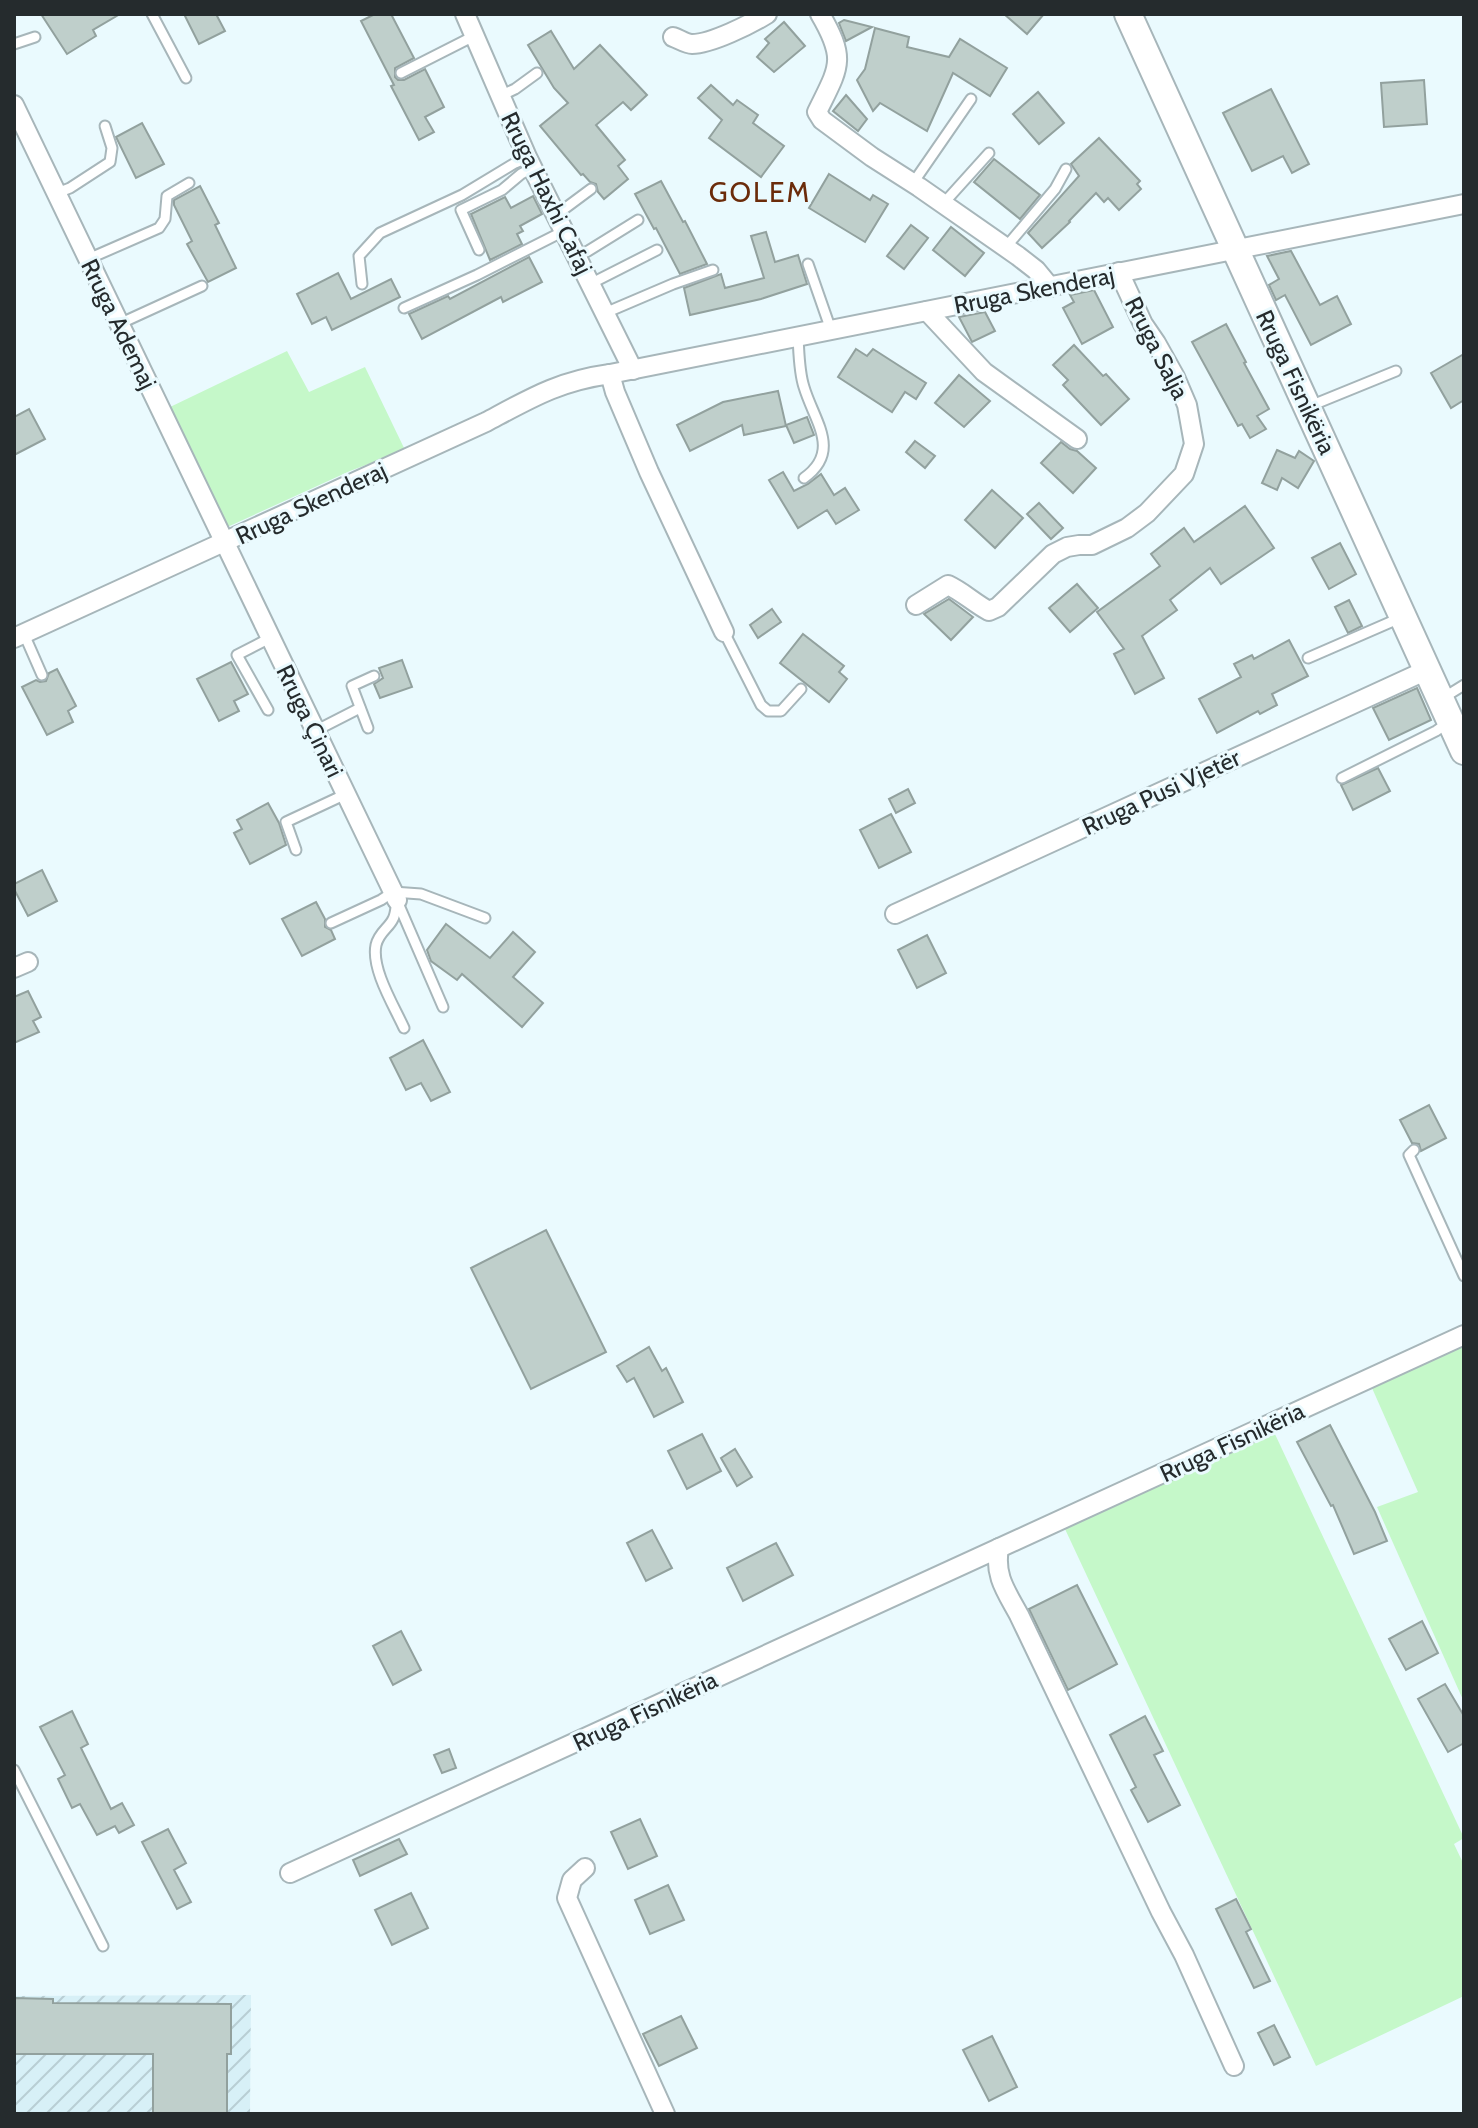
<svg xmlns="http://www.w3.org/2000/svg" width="1478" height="2128" font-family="Cabin,sans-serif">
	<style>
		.industrial { fill: url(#industrial-furrows) }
		.grass { fill: #c5f8c9 }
		.building { fill: #bfcfcb; stroke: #92a19e; stroke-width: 2 }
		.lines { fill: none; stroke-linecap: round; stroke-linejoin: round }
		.lane-casing { stroke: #a7b6ba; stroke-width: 13 }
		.street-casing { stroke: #a7b6ba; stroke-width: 22 }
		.secondary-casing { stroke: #a7b6ba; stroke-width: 30 }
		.lane { stroke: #fff; stroke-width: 9 }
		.street { stroke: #fff; stroke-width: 18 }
		.secondary { stroke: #fff; stroke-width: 26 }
		.labels { text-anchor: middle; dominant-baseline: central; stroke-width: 6; stroke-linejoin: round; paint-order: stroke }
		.street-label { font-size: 24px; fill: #252b2d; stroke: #eafafe }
		.quarter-label { font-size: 28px; letter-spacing: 2px; fill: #6b2b0a; stroke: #eafafe }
	</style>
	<defs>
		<pattern id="industrial-furrows" width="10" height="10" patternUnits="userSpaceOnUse" patternTransform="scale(2)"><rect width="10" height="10" fill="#d7f0f7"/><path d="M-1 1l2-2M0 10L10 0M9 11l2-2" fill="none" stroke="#b8ced4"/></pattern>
	</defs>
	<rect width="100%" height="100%" fill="#eafafe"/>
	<!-- industrial -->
	<polygon class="industrial" points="251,1995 250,2114 14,2114 14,1996"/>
	<!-- grass -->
	<g class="grass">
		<polygon points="287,351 309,392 365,367 405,450 350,471 223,529 168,408"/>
		<polygon points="1464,1344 1464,1702 1377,1507 1418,1492 1372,1388"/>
		<polygon points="1274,1432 1464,1838 1454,1844 1464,1865 1464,1996 1316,2066 1065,1529"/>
	</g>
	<!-- building -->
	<g class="building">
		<polygon points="41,14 120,14 93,30 96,36 67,54"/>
		<polygon points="184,14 216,14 225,31 199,44"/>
		<polygon points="375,14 391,14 414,58 395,68 395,77 398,80 404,80 425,69 444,107 425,117 434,132 419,140 391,86 394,85 361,21"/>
		<polygon points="1004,14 1044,14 1027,34"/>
		<polygon points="844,20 872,27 846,41 839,23"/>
		<polygon points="784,22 805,46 774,72 757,57 769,43 765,39"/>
		<polygon points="875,28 909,37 907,47 949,57 960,39 1007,68 990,96 953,73 927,131 880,103 873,111 857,80 865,69"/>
		<polygon points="551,31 574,69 600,45 647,95 631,110 623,102 596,125 625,160 618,166 628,179 604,199 598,192 596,184 590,182 583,174 581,175 540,126 568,103 554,88 528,45"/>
		<polygon points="1424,80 1427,124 1384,127 1381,83"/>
		<polygon points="711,85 733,105 737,100 758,115 753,123 784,146 761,177 709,138 722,120 698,98"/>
		<polygon points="1271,89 1309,164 1292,173 1283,156 1252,171 1223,113"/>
		<polygon points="1038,92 1064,123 1039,144 1013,114"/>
		<polygon points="846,95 867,119 858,131 833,111"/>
		<polygon points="142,123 164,164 136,178 116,137"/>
		<polygon points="1099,138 1140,181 1137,184 1141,189 1119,210 1108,198 1104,202 1096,193 1069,221 1070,222 1042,248 1028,233 1079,176 1071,164"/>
		<polygon points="994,159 1040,195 1020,219 974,182"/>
		<polygon points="829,174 870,200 873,195 888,204 865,242 809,208"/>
		<polygon points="661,181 683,222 685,221 707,264 680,274 656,228 654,229 635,194"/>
		<polygon points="200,186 219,223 215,225 236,268 208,282 187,244 192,241 174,205 174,200"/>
		<polygon points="533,196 542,214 520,226 523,231 517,234 522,244 490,260 471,214 505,197 511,208"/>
		<polygon points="911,225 928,238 904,269 887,256"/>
		<polygon points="951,227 984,253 965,276 933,250"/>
		<polygon points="766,232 775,262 798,255 807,284 761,299 690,315 684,288 721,274 725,288 764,278 751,236"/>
		<polygon points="1291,251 1320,305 1337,296 1351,324 1311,345 1285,295 1276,300 1269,285 1279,279 1267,256"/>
		<polygon points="529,257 542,282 503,302 501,297 422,339 409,314 448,296 450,299"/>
		<polygon points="338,273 351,299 391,279 400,297 332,330 326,317 312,324 297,294"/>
		<polygon points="1094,290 1113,327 1082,344 1063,308 1074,302 1070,295"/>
		<polygon points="985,312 995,331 972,342 959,317"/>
		<polygon points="1226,324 1246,362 1244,363 1269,409 1257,416 1266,429 1250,438 1242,424 1238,426 1192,342"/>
		<polygon points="1074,345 1103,376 1106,374 1129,399 1101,425 1063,385 1068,380 1053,365"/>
		<polygon points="856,349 867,356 873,349 926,383 916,399 905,392 892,412 838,377"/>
		<polygon points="1464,354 1464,400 1451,408 1431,373"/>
		<polygon points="959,375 990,401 964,427 935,403"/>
		<polygon points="778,391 786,426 744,435 742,425 690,451 677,425 723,402"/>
		<polygon points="29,409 45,439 14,455 14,417"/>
		<polygon points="807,417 814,435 794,443 786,425"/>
		<polygon points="915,441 935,456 925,468 906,452"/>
		<polygon points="1061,442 1070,449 1077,451 1096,468 1073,493 1041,463"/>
		<polygon points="1277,450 1295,458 1299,451 1314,461 1298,488 1282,478 1277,490 1262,483"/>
		<polygon points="783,472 794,491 808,484 821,474 834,495 845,488 859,510 836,524 827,510 798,528 769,480"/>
		<polygon points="992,490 1023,518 995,548 965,520"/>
		<polygon points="1039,503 1063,528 1051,539 1027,514"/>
		<polygon points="1245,506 1274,548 1221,584 1210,568 1170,600 1177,610 1142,636 1164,678 1135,694 1114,654 1124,649 1097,612 1160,566 1151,554 1184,528 1194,542"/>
		<polygon points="1340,543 1356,574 1329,589 1312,558"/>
		<polygon points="1077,584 1098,608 1070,632 1049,608"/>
		<polygon points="949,599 973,617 951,640 924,614"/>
		<polygon points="1349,600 1362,626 1348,633 1335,607"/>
		<polygon points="772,609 781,622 758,638 750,625"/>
		<polygon points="803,634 844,666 839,672 847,679 829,702 780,663"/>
		<polygon points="1289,640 1308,676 1272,694 1277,705 1260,714 1258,711 1217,733 1199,699 1241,677 1234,664 1252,655 1254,659"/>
		<polygon points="402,660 412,687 380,698 374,684 383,678 379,668"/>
		<polygon points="231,662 248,694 234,701 239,711 219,721 197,679"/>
		<polygon points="57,669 76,706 68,711 73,722 47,735 22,687 36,680 40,682 46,681 49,673"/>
		<polygon points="1417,688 1431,720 1389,740 1373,708"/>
		<polygon points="1378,768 1390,791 1353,810 1341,785"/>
		<polygon points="908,789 915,803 896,813 889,799"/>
		<polygon points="268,803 279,823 286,845 250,864 234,833 242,829 237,820"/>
		<polygon points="891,814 911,852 879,868 860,830"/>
		<polygon points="42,870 57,901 28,916 14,889 14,884"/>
		<polygon points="316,902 325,919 325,927 331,930 335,939 302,956 282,919"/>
		<polygon points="446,924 490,958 513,932 535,952 513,977 543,1003 522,1027 462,974 457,980 431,961 427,950"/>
		<polygon points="927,935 946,973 917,988 898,950"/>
		<polygon points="28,991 41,1017 33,1021 39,1032 14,1043 14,997"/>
		<polygon points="423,1040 450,1092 431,1101 421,1083 406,1090 390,1058"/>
		<polygon points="1429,1105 1446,1138 1421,1151 1419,1144 1412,1143 1400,1120"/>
		<polygon points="546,1230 606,1352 531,1389 471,1268"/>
		<polygon points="649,1347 662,1371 666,1368 683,1402 654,1417 634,1378 627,1382 617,1366"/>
		<polygon points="1330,1425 1375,1512 1387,1541 1354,1554 1333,1505 1331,1506 1297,1442"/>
		<polygon points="702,1434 721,1471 687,1489 668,1451"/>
		<polygon points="735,1449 752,1477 737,1486 721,1458"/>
		<polygon points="652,1530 672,1568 646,1581 627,1543"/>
		<polygon points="776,1543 793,1575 743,1601 727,1568"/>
		<polygon points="1077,1585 1117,1664 1068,1690 1029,1609"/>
		<polygon points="1422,1621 1438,1653 1406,1670 1389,1639"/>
		<polygon points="401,1631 421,1670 393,1685 373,1646"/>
		<polygon points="1445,1684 1464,1716 1464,1743 1448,1752 1418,1699"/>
		<polygon points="72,1711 88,1744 81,1748 111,1809 122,1803 134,1825 119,1833 115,1826 97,1835 80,1804 72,1808 58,1779 65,1775 40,1727"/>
		<polygon points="1145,1716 1163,1751 1154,1755 1180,1805 1148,1822 1131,1790 1136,1787 1110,1735"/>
		<polygon points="449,1749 456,1768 442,1773 434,1755"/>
		<polygon points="640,1819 657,1856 628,1869 611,1832"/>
		<polygon points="168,1829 186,1863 174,1870 191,1902 177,1909 142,1842"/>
		<polygon points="399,1839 407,1854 360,1876 353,1860"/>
		<polygon points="668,1885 684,1920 650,1934 635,1900"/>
		<polygon points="411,1893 428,1928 392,1945 375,1910"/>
		<polygon points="1236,1899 1251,1929 1246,1932 1270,1981 1254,1988 1216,1909"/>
		<polygon points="14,1998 53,1999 53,2003 231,2004 231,2054 227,2054 227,2114 153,2114 153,2054 14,2054"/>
		<polygon points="681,2016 697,2048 659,2066 643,2034"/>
		<polygon points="1274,2025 1290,2057 1274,2065 1258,2033"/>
		<polygon points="992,2036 1017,2087 989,2101 963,2050"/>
	</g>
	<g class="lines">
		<defs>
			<g id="lane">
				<polyline points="152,14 186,78"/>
				<polyline points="14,44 35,37"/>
				<polyline points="401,73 474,36"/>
				<polyline points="500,96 515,89 537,73"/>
				<polyline points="913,183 971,99"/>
				<polyline points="57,193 70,188 110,162 112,148 105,126"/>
				<polyline points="943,204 989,153"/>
				<polyline points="556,215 591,189"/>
				<polyline points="1006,247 1055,189 1066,169"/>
				<polyline points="479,250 461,210 502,190 521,174 532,168"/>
				<polyline points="576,256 588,251 638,220"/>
				<polyline points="88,259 159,228 165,219 167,196 189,183"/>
				<polyline points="808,264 831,330"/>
				<polyline points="362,284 359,256 380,233 462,195 515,163 527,158"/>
				<polyline points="590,284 657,250"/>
				<polyline points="404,308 477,275 564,231"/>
				<polyline points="605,313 673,284 713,270"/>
				<polyline points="119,324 202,286"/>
				<path d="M 798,337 C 799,353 799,372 804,387 C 814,421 842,451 804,478"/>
				<polyline points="1310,406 1396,371"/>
				<polyline points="724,632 761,705 768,711 781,711 801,689"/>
				<polyline points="24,634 42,675"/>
				<polyline points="1308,658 1400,618"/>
				<polyline points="1443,698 1464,685"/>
				<polyline points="268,710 237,655 270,638"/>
				<polyline points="368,728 352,686 374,676"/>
				<polyline points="315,731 360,708"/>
				<polyline points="1342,778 1436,731 1449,722"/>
				<polyline points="296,850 286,822 346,794"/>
				<path d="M 397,900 C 396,905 396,914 393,919 C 389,928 379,932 376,945 C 371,969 394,1006 404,1028"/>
				<polyline points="398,903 443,1007"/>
				<polyline points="331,923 381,900 393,892 421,894 485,918"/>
				<polyline points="1414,1150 1409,1155 1464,1276"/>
				<polyline points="14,1770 103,1946"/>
			</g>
			<g id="street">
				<polyline points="465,14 527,157 633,370"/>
				<path d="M 820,14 C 847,60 839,67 817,112 L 822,120 L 872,157 L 919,187 L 1018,256 L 1036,270 L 1050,287"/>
				<path d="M 673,37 C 679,39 686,44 692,44 C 711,44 751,24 767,14"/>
				<polyline points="14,105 397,900"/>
				<polyline points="927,311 984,372 1077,439"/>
				<polyline points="610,374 615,392 649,472 724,632"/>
				<path d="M 916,605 L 948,585 C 963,592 974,603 989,611 L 998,607 L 1053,554 L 1067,547 L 1079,545 L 1092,545 L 1127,528 L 1147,513 L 1184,474 L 1194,444 L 1187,405 L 1175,377 L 1156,343 L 1143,324 L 1119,272"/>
				<path d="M 14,638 L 486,422 C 531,398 559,381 610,374 L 1464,204"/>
				<polyline points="895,914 1427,670"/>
				<polyline points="14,968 28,962"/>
				<path d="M 999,1548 C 994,1576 1006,1591 1019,1615 L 1161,1912 L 1184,1955 L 1234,2066"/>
				<polyline points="585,1868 572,1880 567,1898 665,2114"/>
				<polyline points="290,1873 1464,1335"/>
			</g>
			<polyline id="secondary" points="1128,14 1464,751"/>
		</defs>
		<!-- lane casing -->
		<use href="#lane" class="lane-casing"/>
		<!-- street casing -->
		<use href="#street" class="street-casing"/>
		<!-- secondary casing -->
		<use href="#secondary" class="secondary-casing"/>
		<!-- lane -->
		<use href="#lane" class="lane"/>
		<!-- street -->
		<use href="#street" class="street"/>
		<!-- secondary -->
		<use href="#secondary" class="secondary"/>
	</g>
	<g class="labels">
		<!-- street labels -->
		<g class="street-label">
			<text transform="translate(547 193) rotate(64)">Rruga Haxhi Cafaj</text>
			<text transform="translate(1034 290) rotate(-11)">Rruga Skenderaj</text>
			<text transform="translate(119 324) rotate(64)">Rruga Ademaj</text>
			<text transform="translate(1157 348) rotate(63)">Rruga Salja</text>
			<text transform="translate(1296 382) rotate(65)">Rruga Fisnikëria</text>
			<text transform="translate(311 503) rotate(-25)">Rruga Skenderaj</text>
			<text transform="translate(310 721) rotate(64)">Rruga Çinari</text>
			<text transform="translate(1161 792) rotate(-25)">Rruga Pusi Vjetër</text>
			<text transform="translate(1232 1442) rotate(-25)">Rruga Fisnikëria</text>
			<text transform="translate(645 1711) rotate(-25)">Rruga Fisnikëria</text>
		</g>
		<!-- quarter labels -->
		<g class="quarter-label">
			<text x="760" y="192">GOLEM</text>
		</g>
	</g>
	<!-- border -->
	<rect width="1478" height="2128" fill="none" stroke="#252b2d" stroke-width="32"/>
</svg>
